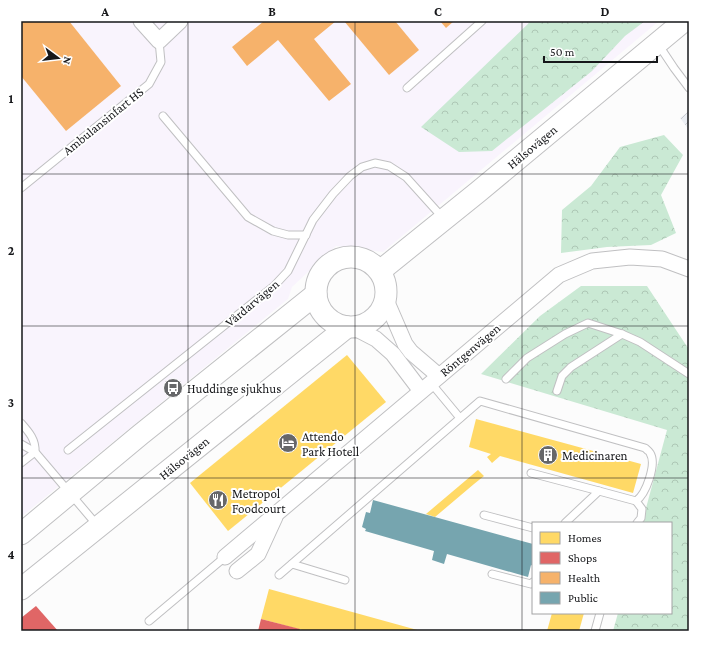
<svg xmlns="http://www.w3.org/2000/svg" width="710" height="652" font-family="'Crimson Pro',serif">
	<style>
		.industrial { fill: url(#industrial-furrows) }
		.medical { fill: #f9f4fd }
		.forest { fill: url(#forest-crowns) }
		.homes { fill: #ffd966 }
		.shops { fill: #e06666 }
		.health { fill: #f6b26b }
		.public { fill: #76a5af }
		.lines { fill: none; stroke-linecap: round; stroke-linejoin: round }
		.lane-casing { stroke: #c0c0c2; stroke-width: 9 }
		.street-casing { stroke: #c0c0c2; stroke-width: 17 }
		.secondary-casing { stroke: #c0c0c2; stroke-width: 23 }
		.lane { stroke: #fff; stroke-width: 7 }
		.street { stroke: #fff; stroke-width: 15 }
		.secondary { stroke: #fff; stroke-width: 21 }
		.grid { fill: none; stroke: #16171a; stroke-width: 1; stroke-opacity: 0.55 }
		.labels { text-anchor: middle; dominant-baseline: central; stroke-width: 4; stroke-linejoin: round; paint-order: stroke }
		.street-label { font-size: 13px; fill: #16171a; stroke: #fff }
		.poi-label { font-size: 13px; fill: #16171a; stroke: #fff; text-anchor: start }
		.neatline { fill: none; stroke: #16171a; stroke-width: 1.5 }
		.grid-label { font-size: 13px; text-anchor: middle; font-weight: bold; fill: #16171a }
	</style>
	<defs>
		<pattern id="industrial-furrows" width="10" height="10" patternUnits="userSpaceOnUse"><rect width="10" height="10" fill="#eceff4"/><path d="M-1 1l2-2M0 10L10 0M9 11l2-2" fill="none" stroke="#caccd1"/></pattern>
		<pattern id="forest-crowns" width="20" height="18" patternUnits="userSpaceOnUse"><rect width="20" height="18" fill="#cae9d4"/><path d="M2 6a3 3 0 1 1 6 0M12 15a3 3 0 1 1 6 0" fill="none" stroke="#adc7b5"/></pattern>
	</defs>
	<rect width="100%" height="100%" fill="#fcfcfc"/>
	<!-- industrial -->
	<polygon class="industrial" points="689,111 689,130 680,118"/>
	<!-- medical -->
	<polygon class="medical" points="21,21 659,21 383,252 336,246 292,287 288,299 21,517"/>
	<!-- forest -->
	<g class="forest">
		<polygon points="531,21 645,21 625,36 592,71 492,151 459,152 421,127"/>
		<polygon points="664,135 683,155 661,195 676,233 651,245 607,247 561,253 562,210 591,186 620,147"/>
		<polygon points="581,286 647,286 688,348 689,356 689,631 613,631 618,613 671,613 671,523 642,523 667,430 481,374 540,316"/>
	</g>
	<!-- homes -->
	<g class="homes">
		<polygon points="347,355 386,402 228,531 190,483"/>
		<polygon points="476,419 641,464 633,493 500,456 492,463 487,457 491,454 469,447"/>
		<polygon points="478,470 484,476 474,484 435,517 426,514"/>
		<polygon points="269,589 421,631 306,631 261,619"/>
		<polygon points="552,613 584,613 579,631 547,631"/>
	</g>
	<!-- shops -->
	<g class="shops">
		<polygon points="36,606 58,631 21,631 21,618"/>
		<polygon points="261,619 300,629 299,631 258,631"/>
	</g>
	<!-- health -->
	<g class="health">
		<polygon points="21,21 69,21 121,86 66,131 21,76"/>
		<polygon points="264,21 336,21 314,39 351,84 329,101 278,40 247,66 232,47"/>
		<polygon points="344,21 395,21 419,50 389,75"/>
		<polygon points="440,21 454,21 446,28"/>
	</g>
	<!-- public -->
	<polygon class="public" points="373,500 533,544 533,566 531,565 528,577 447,554 444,564 432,560 434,551 365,531 366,529 362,527 366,512 370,513"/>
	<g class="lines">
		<defs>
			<g id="lane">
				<polyline points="658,44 674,68 689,88"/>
				<polyline points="407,88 482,21"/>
				<polyline points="163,116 248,217 273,231 288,235 306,235"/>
				<polyline points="21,188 149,84 161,62 159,41"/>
				<polyline points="506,379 527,358 565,334 588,323 622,334 640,342 689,374"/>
				<polyline points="431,383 460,418"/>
				<polyline points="557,391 562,376 571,367 622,334"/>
				<path d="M 21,423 C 29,432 36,440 35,452 L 21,463"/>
				<polyline points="21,444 35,452 97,525"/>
				<polyline points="68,450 274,286 288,271 313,220 333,194 350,176 362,167 375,163 389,166 406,177 443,218"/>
				<polyline points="531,473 599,491"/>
				<polyline points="484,515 533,528"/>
				<polyline points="565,523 599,491 636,501"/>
				<polyline points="292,564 345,580"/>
				<polyline points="492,574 531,584 533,582"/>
				<path d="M 279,575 L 480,401 L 645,448 C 646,449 650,452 650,453 C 657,464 646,494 636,501 L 642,509 L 641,518 L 637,523"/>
				<polyline points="149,621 225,557"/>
				<polyline points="595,631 600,613"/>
			</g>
			<g id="street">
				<polyline points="141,21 159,41 180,21"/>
				<polyline points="386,300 405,344 411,352 439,376"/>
				<polyline points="353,327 376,339 393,354 421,391"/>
				<polyline points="225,557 559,275 592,261 630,257 662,259 689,269"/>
				<polyline points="237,571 258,554 275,517"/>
			</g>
			<g id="secondary">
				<circle cx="351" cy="292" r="35"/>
				<polyline points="380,271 478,192 684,21"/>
				<polyline points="21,534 140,435 316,294"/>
				<polyline points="21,589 347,327"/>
			</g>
		</defs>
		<!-- lane casing -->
		<use href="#lane" class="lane-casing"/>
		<!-- street casing -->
		<use href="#street" class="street-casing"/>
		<!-- secondary casing -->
		<use href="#secondary" class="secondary-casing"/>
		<!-- lane -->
		<use href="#lane" class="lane"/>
		<!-- street -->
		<use href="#street" class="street"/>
		<!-- secondary -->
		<use href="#secondary" class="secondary"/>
	</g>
	<!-- grid -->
	<path class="grid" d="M 188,21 L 188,631M 355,21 L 355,631M 522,21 L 522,631M 21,174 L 689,174M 21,326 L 689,326M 21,478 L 689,478"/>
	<!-- icons -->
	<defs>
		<symbol id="bus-disc" viewBox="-11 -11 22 22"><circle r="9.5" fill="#666769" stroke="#fff"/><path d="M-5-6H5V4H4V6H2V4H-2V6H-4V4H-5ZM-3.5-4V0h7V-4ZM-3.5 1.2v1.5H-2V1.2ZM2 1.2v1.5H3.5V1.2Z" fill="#fff"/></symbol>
		<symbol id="hotel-disc" viewBox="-11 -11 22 22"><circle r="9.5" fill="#666769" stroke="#fff"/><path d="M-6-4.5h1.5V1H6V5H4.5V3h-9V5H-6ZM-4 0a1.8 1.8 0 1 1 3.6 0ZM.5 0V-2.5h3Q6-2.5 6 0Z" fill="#fff"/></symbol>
		<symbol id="building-disc" viewBox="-11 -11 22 22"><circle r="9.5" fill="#666769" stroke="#fff"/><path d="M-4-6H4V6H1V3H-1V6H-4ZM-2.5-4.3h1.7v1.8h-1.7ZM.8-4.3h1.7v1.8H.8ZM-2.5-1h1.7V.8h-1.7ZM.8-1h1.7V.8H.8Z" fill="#fff"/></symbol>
		<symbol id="restaurant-disc" viewBox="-11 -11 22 22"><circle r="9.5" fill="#666769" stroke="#fff"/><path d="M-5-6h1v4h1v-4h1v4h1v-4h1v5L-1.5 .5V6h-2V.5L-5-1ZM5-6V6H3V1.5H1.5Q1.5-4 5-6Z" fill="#fff"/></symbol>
	</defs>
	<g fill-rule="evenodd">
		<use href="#bus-disc" x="162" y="377" width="22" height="22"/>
		<use href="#hotel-disc" x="277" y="432" width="22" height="22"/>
		<use href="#building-disc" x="537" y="444" width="22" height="22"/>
		<use href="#restaurant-disc" x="207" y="489" width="22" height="22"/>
	</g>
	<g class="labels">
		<!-- street labels -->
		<g class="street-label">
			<text transform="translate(103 121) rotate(-39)">Ambulansinfart HS</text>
			<text transform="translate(532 147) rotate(-40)">Hälsovägen</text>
			<text transform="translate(252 303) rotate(-40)">Vårdarvägen</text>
			<text transform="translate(470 350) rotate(-40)">Röntgenvägen</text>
			<text transform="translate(184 458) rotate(-39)">Hälsovägen</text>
		</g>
		<!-- poi labels -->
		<g class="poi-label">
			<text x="187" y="388">Huddinge sjukhus</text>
			<text x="302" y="436">Attendo<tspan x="302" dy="15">Park Hotell</tspan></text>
			<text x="562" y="455">Medicinaren</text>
			<text x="232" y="493">Metropol<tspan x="232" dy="15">Foodcourt</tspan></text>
		</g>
	</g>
	<!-- border -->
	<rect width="710" height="652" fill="none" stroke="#ffffff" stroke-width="44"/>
	<!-- legend -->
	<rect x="532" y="522" width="140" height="92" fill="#ffffff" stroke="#a2a2a3"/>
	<rect x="540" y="532" width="20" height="12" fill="#ffd966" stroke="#a2a2a3"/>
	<text x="568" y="542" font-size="12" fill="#16171a">Homes</text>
	<rect x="540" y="552" width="20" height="12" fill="#e06666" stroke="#a2a2a3"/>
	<text x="568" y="562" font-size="12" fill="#16171a">Shops</text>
	<rect x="540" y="572" width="20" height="12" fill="#f6b26b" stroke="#a2a2a3"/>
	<text x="568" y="582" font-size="12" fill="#16171a">Health</text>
	<rect x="540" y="592" width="20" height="12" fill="#76a5af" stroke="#a2a2a3"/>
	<text x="568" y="602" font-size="12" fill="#16171a">Public</text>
	<!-- north arrow -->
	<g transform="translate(58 58) rotate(105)" stroke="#ffffff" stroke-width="3" paint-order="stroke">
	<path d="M0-3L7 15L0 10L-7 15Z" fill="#16171a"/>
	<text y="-6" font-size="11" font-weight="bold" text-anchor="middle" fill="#16171a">N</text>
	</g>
	<!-- scale -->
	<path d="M544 56v6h113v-6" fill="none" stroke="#16171a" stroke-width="2"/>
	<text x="550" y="56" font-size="12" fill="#16171a" stroke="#ffffff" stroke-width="3" paint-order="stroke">50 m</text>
	<rect x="22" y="22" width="666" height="608" class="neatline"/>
	<g class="grid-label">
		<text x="105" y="16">A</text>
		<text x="272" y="16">B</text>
		<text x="438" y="16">C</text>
		<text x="605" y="16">D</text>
		<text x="11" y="103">1</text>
		<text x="11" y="255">2</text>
		<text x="11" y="407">3</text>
		<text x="11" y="559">4</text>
	</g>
</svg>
